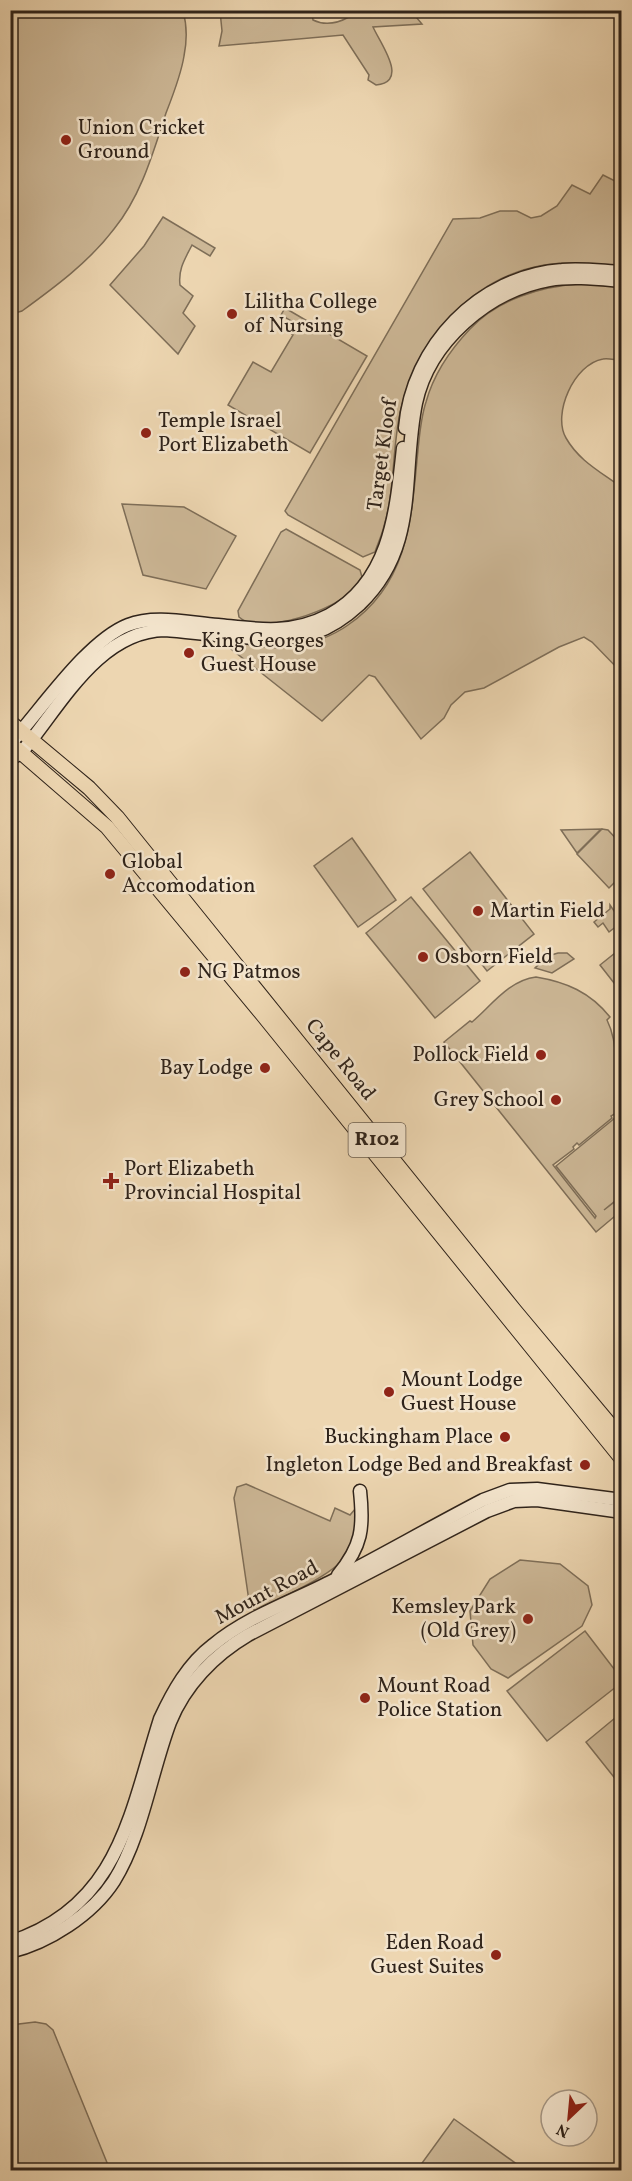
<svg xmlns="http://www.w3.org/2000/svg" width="632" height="2181" font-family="Vollkorn,serif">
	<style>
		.green { fill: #cdb897; stroke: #7e6e58; stroke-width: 1.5 }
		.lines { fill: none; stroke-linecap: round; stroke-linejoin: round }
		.secondary-casing { stroke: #2f231a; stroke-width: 15 }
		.primary-casing { stroke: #2f231a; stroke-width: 16 }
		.secondary { stroke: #f3e4cc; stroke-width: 12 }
		.primary { stroke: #edd6b1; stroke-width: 14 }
		.poi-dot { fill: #8f2418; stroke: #f3e4cc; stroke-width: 2 }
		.labels { text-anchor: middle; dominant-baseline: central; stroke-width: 5; stroke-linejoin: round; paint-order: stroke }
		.shield { fill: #f3e4cc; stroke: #6a5d4f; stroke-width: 1.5 }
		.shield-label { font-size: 20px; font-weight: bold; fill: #2f231a }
		.poi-label { font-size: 21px; fill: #2f231a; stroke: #f3e4cc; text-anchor: start }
		.street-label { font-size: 21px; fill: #2f231a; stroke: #f3e4cc }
	</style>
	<rect width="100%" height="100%" fill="#edd6b1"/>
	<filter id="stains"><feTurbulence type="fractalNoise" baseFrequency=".00333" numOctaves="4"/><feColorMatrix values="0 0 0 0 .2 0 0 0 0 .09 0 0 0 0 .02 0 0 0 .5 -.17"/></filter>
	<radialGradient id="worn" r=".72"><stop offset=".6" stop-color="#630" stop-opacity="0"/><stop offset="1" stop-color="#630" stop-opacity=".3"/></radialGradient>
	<!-- green -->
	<g class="green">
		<path d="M 10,11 L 183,11 C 187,25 187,41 184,56 C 181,75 173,95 166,113 C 153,153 141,196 114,229 C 89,262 55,287 22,311 L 11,314 Z"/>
		<path d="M 220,11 L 312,11 L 313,20 C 325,26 338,23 349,17 L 350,11 L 411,11 L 422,24 L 373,27 C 380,43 410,82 376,85 L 368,80 L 369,75 L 343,35 L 219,46 L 222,31 Z"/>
		<path d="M 603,175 L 621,184 L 621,267 C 596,264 570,261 544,265 C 470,278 415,342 400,413 C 392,450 395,490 384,526 C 382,535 378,543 375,552 L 363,557 L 288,515 L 285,511 L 453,219 L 480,218 L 500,211 L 517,211 L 531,218 L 541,216 L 557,206 L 572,185 L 590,194 Z"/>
		<path d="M 163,217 L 215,248 L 210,256 L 192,245 C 185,259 178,269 180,285 L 193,296 L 183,313 L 195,326 L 178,354 L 110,285 L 144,246 Z"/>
		<path d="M 581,284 L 621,287 L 621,360 C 616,360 608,358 603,359 C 574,364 552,414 566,438 C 579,461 601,472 621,487 L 621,672 L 592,642 L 584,637 L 559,647 L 484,688 L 465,692 L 451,705 L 444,718 L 421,739 L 375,677 L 369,675 L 322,721 L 221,641 C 242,643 269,649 289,648 C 304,648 336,634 348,625 C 406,585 411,525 417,460 C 419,441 420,420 426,402 C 434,373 450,350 470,329 C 498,299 542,286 581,284 Z"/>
		<polygon points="285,308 367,356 310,453 228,405 253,362 271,372 293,335 288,331 293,322 281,315"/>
		<polygon points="122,504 184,507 236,536 206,589 143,575"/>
		<path d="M 286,529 L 360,570 L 362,577 C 359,580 357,585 354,589 C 337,609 261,637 239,617 L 238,611 L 281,532 Z"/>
		<polygon points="601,829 577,853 561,830"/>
		<polygon points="602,829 608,830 621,844 621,876 609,888 577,854"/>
		<polygon points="352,838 396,900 358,927 314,866"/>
		<polygon points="470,852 534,934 487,971 423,889"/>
		<polygon points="411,897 480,981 435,1018 366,933"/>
		<polygon points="610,905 614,911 621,905 622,922 609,932 603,923 598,927 594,922 610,909"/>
		<polygon points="620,949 622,951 621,992 600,965"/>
		<polygon points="558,953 567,953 574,959 552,973 535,968 548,956"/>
		<path d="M 536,977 C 566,982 590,992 610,1017 L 607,1020 C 615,1036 615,1052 617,1069 L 621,1072 L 621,1110 L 611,1116 L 612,1118 L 579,1145 L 577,1143 L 573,1147 L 574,1149 L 553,1165 L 595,1218 L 596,1216 L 556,1166 L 621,1113 L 621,1196 L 604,1210 L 621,1197 L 621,1211 L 596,1232 L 444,1042 L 470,1021 L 472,1022 C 490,1007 509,980 536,977 Z"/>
		<path d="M 246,1484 L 330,1521 L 335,1508 L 350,1515 L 356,1508 C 358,1520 358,1534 354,1545 C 341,1574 283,1596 255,1611 L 249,1601 L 234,1498 L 237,1487 Z"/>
		<polygon points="520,1560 560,1564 588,1586 592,1605 582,1626 508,1678 491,1669 473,1645 470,1611 490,1579"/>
		<polygon points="585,1631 621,1678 621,1683 547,1741 507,1691"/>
		<polygon points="621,1713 621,1786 586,1742"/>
		<polygon points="35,2022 46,2024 53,2030 110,2170 11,2170 11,2025"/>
		<polygon points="454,2119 525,2170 417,2170"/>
	</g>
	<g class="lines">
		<defs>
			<g id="secondary">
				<path d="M 405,428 C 412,346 479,276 562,270 C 582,268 602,271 622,272"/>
				<path d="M 10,744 C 41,710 87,641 128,625 C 155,614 190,623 218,625 C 238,627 258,630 277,629 C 295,628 314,623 329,615 C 391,581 396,511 403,448"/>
				<path d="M 10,759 L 21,753 C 60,707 98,631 165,630 C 206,633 277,645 314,633 C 332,627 347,616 360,604 C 420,546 401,476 416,403 C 429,342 488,291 549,280 C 573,276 598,279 622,281"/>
				<path d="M 338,1575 C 362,1546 364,1528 360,1491"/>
				<path d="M 10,1942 C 119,1907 130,1814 160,1719 C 173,1691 188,1664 213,1645 C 248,1616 294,1601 334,1580 C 384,1554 433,1526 483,1500 L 510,1490 L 537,1489 L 622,1500"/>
				<path d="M 10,1952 C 48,1943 92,1915 114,1881 C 142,1836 151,1772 170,1722 C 185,1685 214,1655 248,1635 L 487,1511 L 514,1501 L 537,1500 L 622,1512"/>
			</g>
			<g id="primary">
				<polyline points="10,722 89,788 117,817 515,1311 622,1439"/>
				<polyline points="10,743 107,827 262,1014 622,1459"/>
			</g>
		</defs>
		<!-- secondary casing -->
		<use href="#secondary" class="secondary-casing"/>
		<!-- primary casing -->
		<use href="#primary" class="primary-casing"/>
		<!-- secondary -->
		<use href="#secondary" class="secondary"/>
		<!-- primary -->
		<use href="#primary" class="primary"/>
	</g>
	<!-- markers -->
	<g class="poi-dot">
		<circle cx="66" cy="140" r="6"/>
		<circle cx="232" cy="314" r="6"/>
		<circle cx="146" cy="433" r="6"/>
		<circle cx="189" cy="653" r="6"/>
		<circle cx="110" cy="874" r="6"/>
		<circle cx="478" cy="911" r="6"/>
		<circle cx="423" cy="957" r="6"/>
		<circle cx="185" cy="972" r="6"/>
		<circle cx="541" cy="1055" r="6"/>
		<circle cx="265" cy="1068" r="6"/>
		<circle cx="556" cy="1100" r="6"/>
		<path d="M108 1172h6v6h6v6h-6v6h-6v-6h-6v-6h6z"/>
		<circle cx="389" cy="1392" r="6"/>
		<circle cx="505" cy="1437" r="6"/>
		<circle cx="585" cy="1465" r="6"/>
		<circle cx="528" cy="1619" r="6"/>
		<circle cx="365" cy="1698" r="6"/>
		<circle cx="496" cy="1955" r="6"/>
	</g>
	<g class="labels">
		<!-- shield labels -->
		<rect class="shield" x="348.5" y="1123" width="57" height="34" rx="4.5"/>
		<g class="shield-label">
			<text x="377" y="1140">R102</text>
		</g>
		<!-- poi labels -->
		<g class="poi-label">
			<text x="78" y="128">Union Cricket<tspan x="78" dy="24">Ground</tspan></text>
			<text x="244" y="302">Lilitha College<tspan x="244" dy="24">of Nursing</tspan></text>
			<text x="158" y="421">Temple Israel<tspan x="158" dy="24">Port Elizabeth</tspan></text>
			<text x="201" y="641">King Georges<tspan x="201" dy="24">Guest House</tspan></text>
			<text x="122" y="862">Global<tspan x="122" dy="24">Accomodation</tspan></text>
			<text x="490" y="911">Martin Field</text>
			<text x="435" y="957">Osborn Field</text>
			<text x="197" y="972">NG Patmos</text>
			<text x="529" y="1055" text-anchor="end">Pollock Field</text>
			<text x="253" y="1068" text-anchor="end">Bay Lodge</text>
			<text x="544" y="1100" text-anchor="end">Grey School</text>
			<text x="124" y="1169">Port Elizabeth<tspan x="124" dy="24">Provincial Hospital</tspan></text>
			<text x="401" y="1380">Mount Lodge<tspan x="401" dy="24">Guest House</tspan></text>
			<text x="493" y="1437" text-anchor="end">Buckingham Place</text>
			<text x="573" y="1465" text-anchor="end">Ingleton Lodge Bed and Breakfast</text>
			<text x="516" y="1607" text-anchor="end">Kemsley Park<tspan x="516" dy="24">(Old Grey)</tspan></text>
			<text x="377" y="1686">Mount Road<tspan x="377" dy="24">Police Station</tspan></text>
			<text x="484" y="1943" text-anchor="end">Eden Road<tspan x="484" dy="24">Guest Suites</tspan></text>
		</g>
		<!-- street labels -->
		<g class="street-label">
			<text transform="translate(383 455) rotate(-82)">Target Kloof</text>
			<text transform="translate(340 1060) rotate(51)">Cape Road</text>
			<text transform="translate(267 1593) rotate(-28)">Mount Road</text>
		</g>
	</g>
	<!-- margin -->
	<rect width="632" height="2181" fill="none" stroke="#edd6b1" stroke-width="36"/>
	<rect x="12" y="12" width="608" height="2157" fill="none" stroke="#2f231a" stroke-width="3"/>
	<rect x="18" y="18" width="596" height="2145" fill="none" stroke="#2f231a" stroke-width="1.5"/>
	<!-- north arrow -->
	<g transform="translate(569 2118) rotate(206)"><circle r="28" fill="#f3e4cc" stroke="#a59785" stroke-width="1.5"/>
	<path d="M0-4.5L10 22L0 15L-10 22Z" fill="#8f2418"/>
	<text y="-9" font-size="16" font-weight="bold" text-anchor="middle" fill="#2f231a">N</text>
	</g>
	<rect width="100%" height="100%" filter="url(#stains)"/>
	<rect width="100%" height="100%" fill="url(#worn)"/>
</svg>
